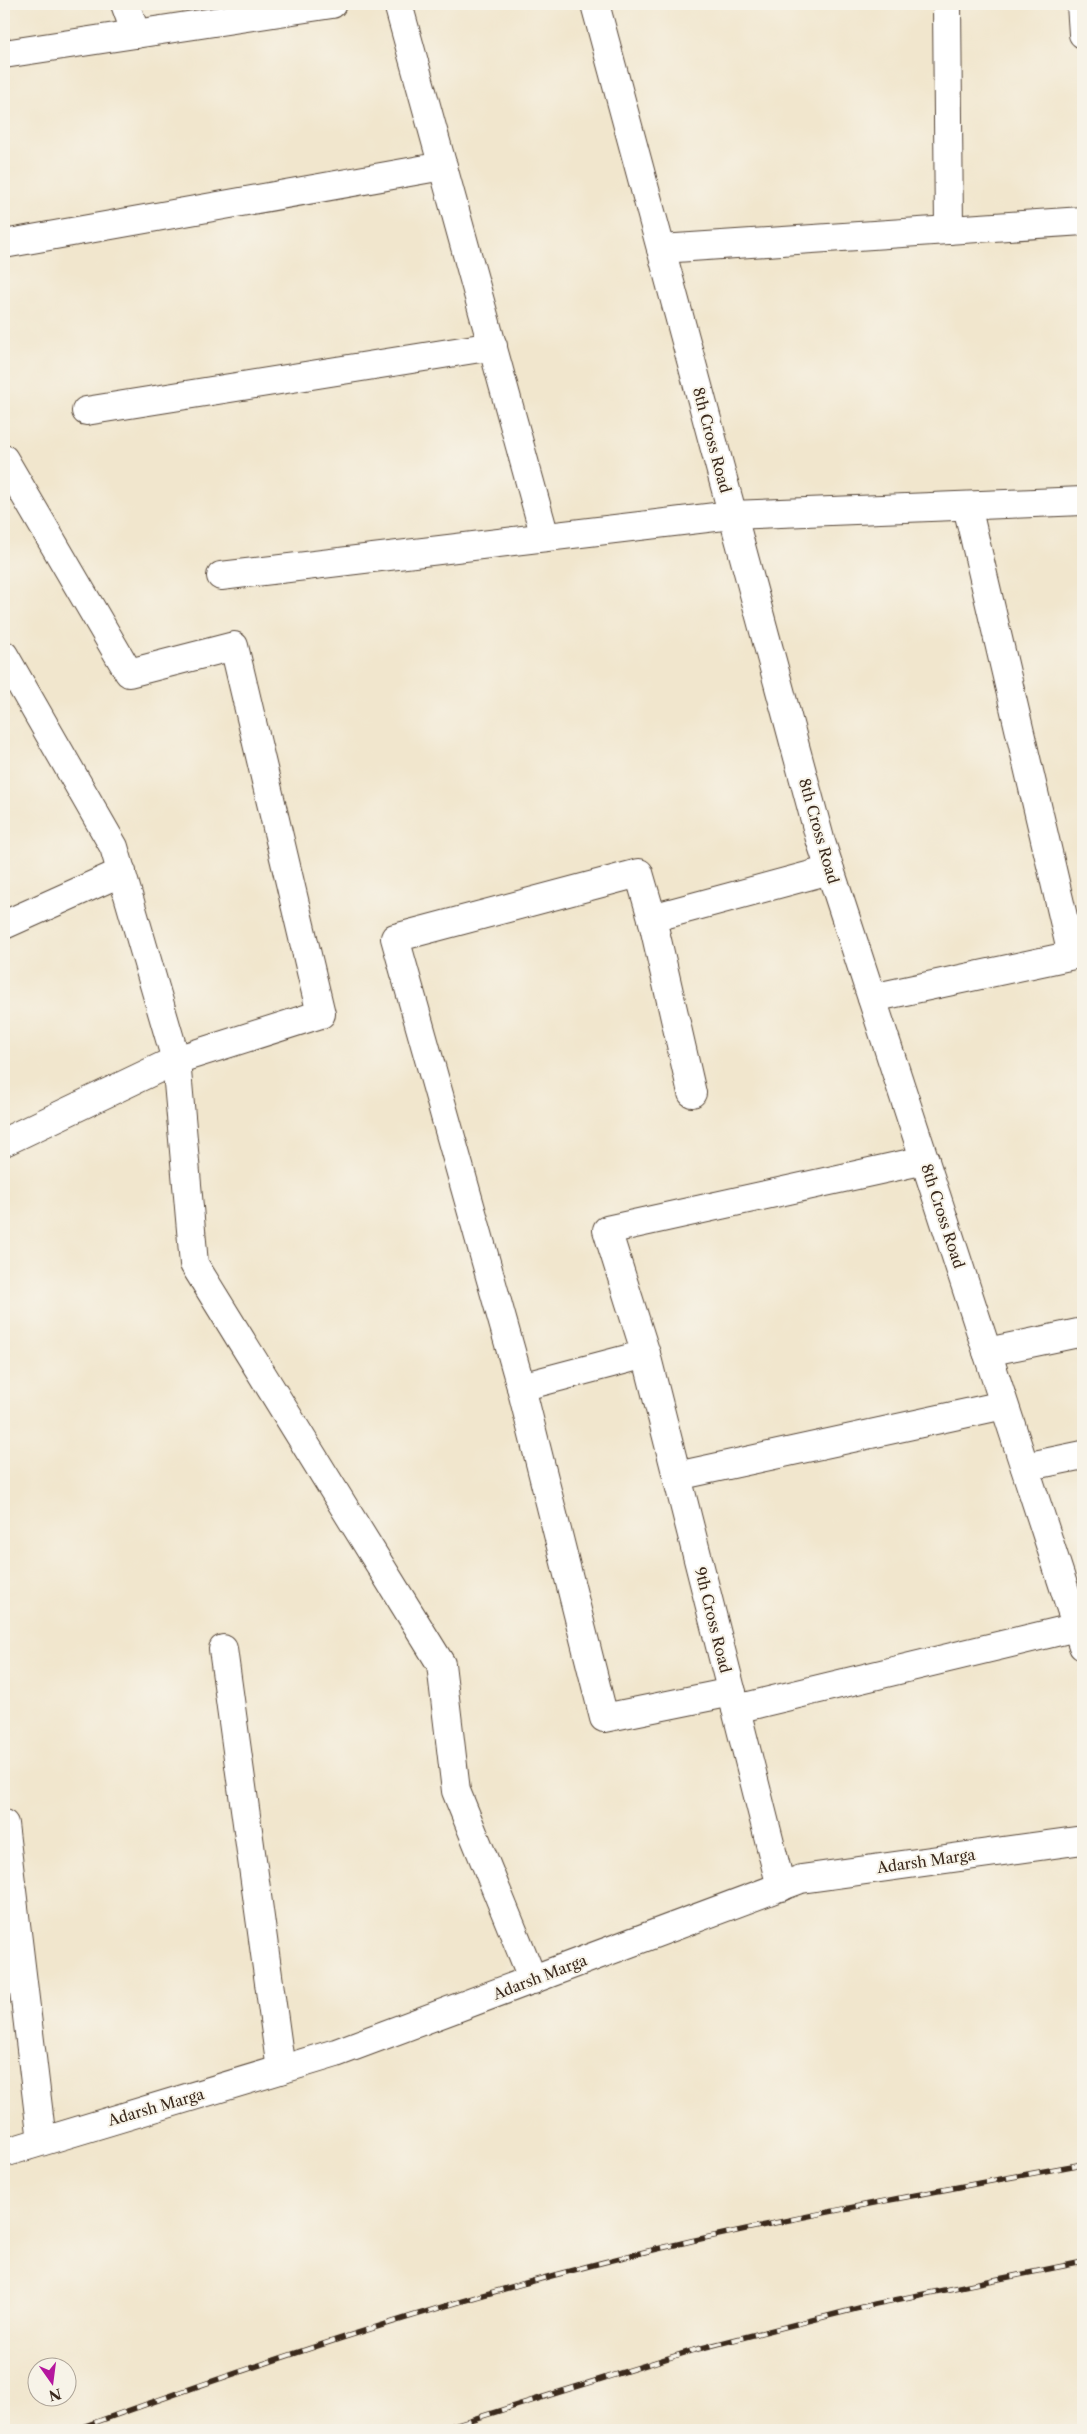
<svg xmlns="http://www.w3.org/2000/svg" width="1087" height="2434" font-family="'Libre Caslon Text',serif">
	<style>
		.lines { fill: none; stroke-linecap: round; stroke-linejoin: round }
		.minor-casing { stroke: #564638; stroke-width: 30 }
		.tertiary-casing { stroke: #564638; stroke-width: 30 }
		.secondary-casing { stroke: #564638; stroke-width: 30 }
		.minor { stroke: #fff; stroke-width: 28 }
		.tertiary { stroke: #fff; stroke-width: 28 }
		.secondary { stroke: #fff; stroke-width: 28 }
		.rail-casing { stroke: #3b2a1e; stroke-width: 5.5 }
		.rail { stroke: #f7f3e8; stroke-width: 4; stroke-dasharray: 11; stroke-linecap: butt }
		.labels { text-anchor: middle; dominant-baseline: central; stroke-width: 4; stroke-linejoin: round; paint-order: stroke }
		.street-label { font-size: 15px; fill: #3b2a1e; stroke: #f7f3e8 }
	</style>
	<rect width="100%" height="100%" fill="#f7f3e8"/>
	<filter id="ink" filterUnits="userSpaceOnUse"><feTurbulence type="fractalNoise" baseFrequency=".02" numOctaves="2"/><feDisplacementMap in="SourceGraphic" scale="10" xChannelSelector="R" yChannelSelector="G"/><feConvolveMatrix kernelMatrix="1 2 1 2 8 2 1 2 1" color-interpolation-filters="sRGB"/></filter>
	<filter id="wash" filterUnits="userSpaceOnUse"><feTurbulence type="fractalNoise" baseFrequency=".0096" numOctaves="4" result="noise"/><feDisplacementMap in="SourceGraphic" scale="20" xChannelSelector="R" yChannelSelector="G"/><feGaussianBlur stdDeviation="1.12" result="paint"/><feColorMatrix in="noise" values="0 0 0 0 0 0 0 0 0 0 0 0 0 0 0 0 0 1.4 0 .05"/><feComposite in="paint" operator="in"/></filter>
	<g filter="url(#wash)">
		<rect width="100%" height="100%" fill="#f1e6cd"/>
	</g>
	<g filter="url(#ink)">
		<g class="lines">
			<defs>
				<g id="minor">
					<polyline points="125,4 136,34"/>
					<polyline points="398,4 545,537"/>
					<polyline points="947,4 949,230"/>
					<polyline points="1081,4 1083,34"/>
					<polyline points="4,54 332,4"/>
					<polyline points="4,244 443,166"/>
					<polyline points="661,249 1083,221"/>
					<polyline points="86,411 493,346"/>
					<polyline points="4,459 129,673 234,646 321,1014 176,1060 4,1142"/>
					<polyline points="967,506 1072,955"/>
					<polyline points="221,576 732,515 1083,501"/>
					<polyline points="4,655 114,847 176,1060 194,1264 441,1664 456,1791 533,1980"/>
					<polyline points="4,925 122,872"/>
					<polyline points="872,998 1083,953"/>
					<polyline points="692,1093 652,918 830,870"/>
					<polyline points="987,1352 1083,1332"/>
					<polyline points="646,1354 521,1387 395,938 639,873 652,918"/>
					<polyline points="521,1387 604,1718 732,1692"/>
					<polyline points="1025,1467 1083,1455"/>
					<polyline points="677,1476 1004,1405"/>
					<polyline points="223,1649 281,2070"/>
					<polyline points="736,1709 1077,1627"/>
					<polyline points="4,1824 42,2141"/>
					<polyline points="781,1887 646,1354 607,1230 925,1160"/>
				</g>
				<polyline id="tertiary" points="595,4 820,839 1083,1646"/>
				<polyline id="secondary" points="4,2153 336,2053 801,1879 1083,1840"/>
			</defs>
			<!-- minor casing -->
			<use href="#minor" class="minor-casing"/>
			<!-- tertiary casing -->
			<use href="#tertiary" class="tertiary-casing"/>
			<!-- secondary casing -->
			<use href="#secondary" class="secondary-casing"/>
			<!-- minor -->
			<use href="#minor" class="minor"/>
			<!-- tertiary -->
			<use href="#tertiary" class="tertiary"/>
			<!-- secondary -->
			<use href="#secondary" class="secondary"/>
			<defs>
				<g id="rail">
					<path d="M 74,2430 C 276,2357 481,2289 691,2241 C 821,2212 952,2188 1083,2164"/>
					<polyline points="438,2430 694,2350 875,2304 1083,2262"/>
				</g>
			</defs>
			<!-- rail casing -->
			<use href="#rail" class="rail-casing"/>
			<!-- rail -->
			<use href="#rail" class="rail"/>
		</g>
	</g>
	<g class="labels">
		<!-- street labels -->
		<g class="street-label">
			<text transform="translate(712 440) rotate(75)">8th Cross Road</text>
			<text transform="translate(819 831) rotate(74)">8th Cross Road</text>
			<text transform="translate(943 1216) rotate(72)">8th Cross Road</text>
			<text transform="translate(713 1620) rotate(76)">9th Cross Road</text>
			<text transform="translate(926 1861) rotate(-8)">Adarsh Marga</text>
			<text transform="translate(540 1977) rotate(-21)">Adarsh Marga</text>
			<text transform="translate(156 2107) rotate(-16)">Adarsh Marga</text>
		</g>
	</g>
	<!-- margin -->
	<rect width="1087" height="2434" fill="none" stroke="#f7f3e8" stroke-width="20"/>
	<!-- north arrow -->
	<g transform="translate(52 2382) rotate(166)"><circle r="24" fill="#f7f3e8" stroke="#aca397"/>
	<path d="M0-4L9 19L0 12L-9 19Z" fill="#b5179e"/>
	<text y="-8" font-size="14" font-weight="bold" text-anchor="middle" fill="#3b2a1e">N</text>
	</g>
</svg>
